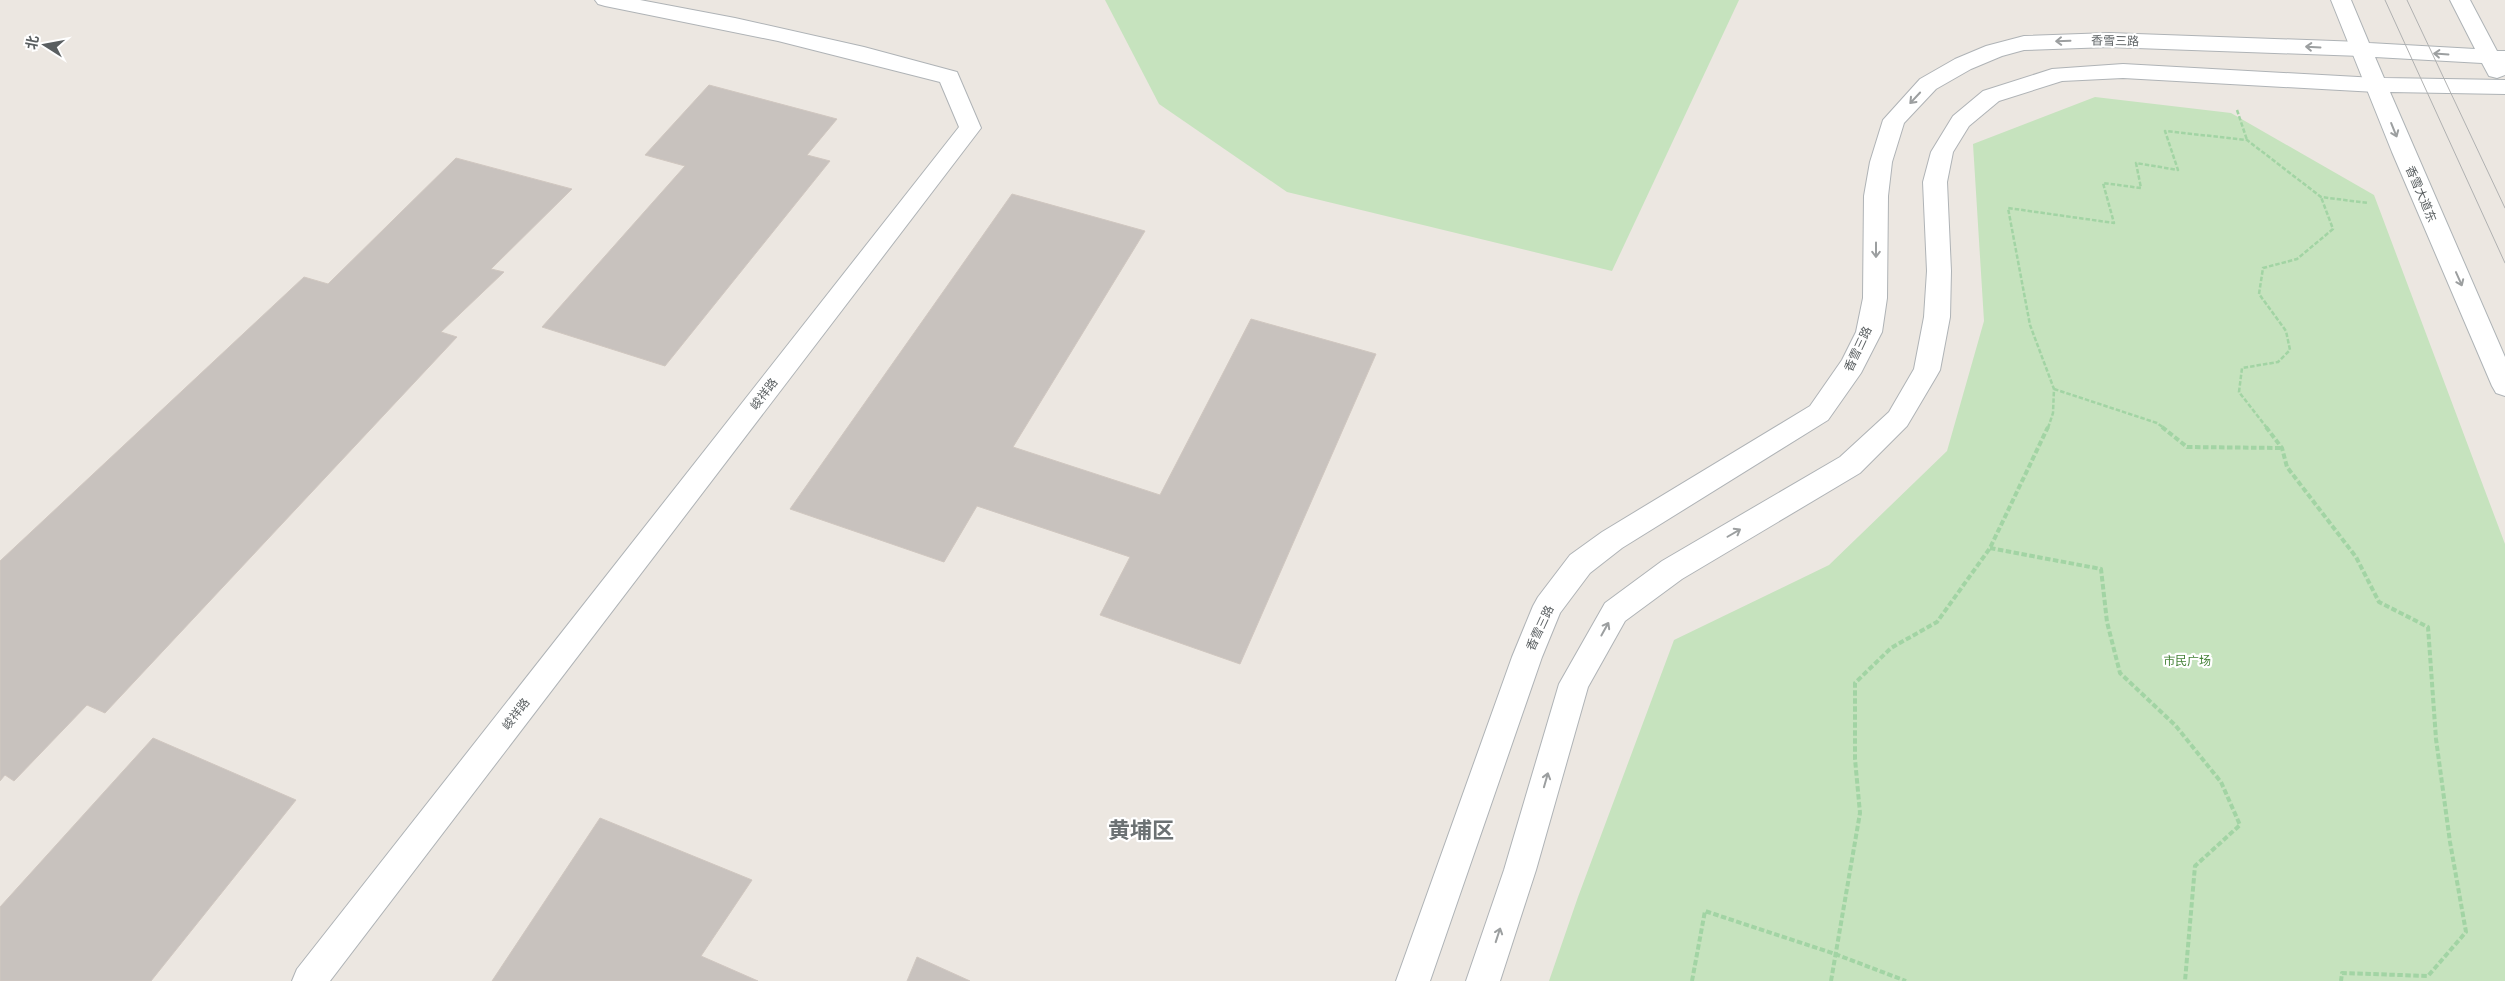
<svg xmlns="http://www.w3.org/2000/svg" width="2505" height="981" font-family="Arial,'Noto Sans SC',sans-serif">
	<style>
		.green { fill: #c6e3be }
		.building { fill: #c8c2be; stroke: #d0c7c0 }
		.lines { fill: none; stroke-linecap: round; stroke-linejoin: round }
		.minor-casing { stroke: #afb3b6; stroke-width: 2 }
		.tertiary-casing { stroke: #afb3b6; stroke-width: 2 }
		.secondary-casing { stroke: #aeb3b6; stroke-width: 2 }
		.path-far1 { stroke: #a2d4a4; stroke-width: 2.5; stroke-dasharray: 4.5 2; stroke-linecap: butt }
		.path { stroke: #a2d4a4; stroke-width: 4; stroke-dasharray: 5.5 2.5; stroke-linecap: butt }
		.minor { fill: #fff; fill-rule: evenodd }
		.tertiary { fill: #fff; fill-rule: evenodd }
		.secondary { fill: #fff; fill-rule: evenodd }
		.tram { stroke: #b0b1b1; stroke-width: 1 }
		.oneway { stroke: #9c9fa0 }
		.labels { text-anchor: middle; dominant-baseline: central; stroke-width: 4.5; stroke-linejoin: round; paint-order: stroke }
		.street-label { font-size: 12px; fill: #5a5f61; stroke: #fff }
		.park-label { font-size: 12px; fill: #458238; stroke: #fff }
		.town-label { font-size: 22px; font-weight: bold; fill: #6b7173; stroke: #fff }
	</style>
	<rect width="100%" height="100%" fill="#ece7e1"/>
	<!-- green -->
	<g class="green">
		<polygon points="1105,0 1739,0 1612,271 1287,192 1159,104"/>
		<polygon points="2095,97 2231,113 2374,195 2505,544 2505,981 1549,981 1578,897 1674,640 1829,565 1947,451 1984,321 1973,144"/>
	</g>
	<!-- building -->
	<g class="building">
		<polygon points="709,85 837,119 807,155 830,161 665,366 542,327 685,166 645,155"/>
		<polygon points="456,158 572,189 491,269 504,272 441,332 457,337 105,713 87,705 14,781 5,775 0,781 0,561 304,277 328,284"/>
		<polygon points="1012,194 1145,231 1013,447 1160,495 1251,319 1376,354 1240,664 1100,615 1130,557 977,506 944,562 790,509"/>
		<polygon points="153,738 296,800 151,981 0,981 0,907"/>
		<polygon points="600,818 752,880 701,956 758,981 492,981"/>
		<polygon points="917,957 970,981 907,981"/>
	</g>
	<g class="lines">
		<defs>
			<polygon id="minor" points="595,0 640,0 735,18 864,47 957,72 981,128 330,981 292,981 297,969 959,127 940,82 778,41 605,6 598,4"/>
			<g id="tertiary">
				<polygon points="2109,33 2361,42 2369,44 2372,49 2369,54 2361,56 2109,47 2024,50 2002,56 1971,69 1936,89 1904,123 1892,162 1888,196 1887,298 1882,332 1861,373 1828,420 1622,548 1590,573 1560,613 1542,657 1430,981 1396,981 1512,657 1533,606 1538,597 1570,555 1602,532 1810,406 1842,360 1856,332 1863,298 1864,196 1870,162 1883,120 1920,79 1955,59 1986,46 2024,36"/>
				<polygon points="2123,64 2376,78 2384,80 2387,85 2384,90 2376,92 2123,78 2062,81 1999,101 1969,126 1953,152 1947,182 1951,271 1950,317 1940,370 1936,377 1907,426 1860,473 1682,579 1625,621 1588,687 1536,870 1500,981 1466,981 1504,870 1559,684 1605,603 1662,561 1840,457 1889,412 1914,369 1924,317 1927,271 1923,182 1931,152 1953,116 1983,91 2052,69"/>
			</g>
			<polygon id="secondary" points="2331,0 2351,0 2369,43 2475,49 2450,0 2470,0 2497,51 2505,51 2505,75 2497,78 2489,76 2482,63 2375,57 2384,78 2505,80 2505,94 2390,92 2505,357 2505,396 2496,393 2492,386 2392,152"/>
		</defs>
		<!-- minor casing -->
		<use href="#minor" class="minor-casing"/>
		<!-- tertiary casing -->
		<use href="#tertiary" class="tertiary-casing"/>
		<!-- secondary casing -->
		<use href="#secondary" class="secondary-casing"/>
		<!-- path-far1 -->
		<g class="path-far1">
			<polyline points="2237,110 2247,140"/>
			<polyline points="2054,389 2157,423 2164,428"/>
			<polyline points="2048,428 2053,413 2054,389 2030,325 2008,208 2114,223 2103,183 2141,188 2136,163 2178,170 2165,131 2247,140 2321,197 2368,203"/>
			<polyline points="2267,428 2239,392 2242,368 2278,362 2290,350 2286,331 2259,294 2263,268 2297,259 2333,229 2321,197"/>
		</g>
		<!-- path -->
		<g class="path">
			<polyline points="2162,427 2187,447 2282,448"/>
			<polyline points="2266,427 2282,448 2287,467 2356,557 2379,602 2428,627 2436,739 2450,842 2466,932 2428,976 2342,973 2341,981"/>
			<polyline points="1990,548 2101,569 2107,622 2120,673 2175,725 2221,782 2240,825 2195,866 2185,981"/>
			<polyline points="1692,981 1705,911 1835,954 1906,981"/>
			<polyline points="1831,981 1860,813 1855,759 1855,683 1891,648 1937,622 1990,548 2048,427"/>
		</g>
		<!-- minor -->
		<use href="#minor" class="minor"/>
		<!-- tertiary -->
		<use href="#tertiary" class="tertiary"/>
		<!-- secondary -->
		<use href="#secondary" class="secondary"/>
		<!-- tram -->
		<g class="tram">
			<polyline points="2385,0 2505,263"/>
			<polyline points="2407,0 2505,208"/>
		</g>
	</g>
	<!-- one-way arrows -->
	<defs><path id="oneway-shaft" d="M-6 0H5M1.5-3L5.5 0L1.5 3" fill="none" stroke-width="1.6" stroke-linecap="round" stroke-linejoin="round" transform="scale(1.25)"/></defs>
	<g class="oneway">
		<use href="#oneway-shaft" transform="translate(2063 41) rotate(178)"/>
		<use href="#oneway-shaft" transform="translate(2313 47) rotate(-177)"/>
		<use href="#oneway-shaft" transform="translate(2441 54) rotate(-176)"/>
		<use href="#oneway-shaft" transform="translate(1915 98) rotate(133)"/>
		<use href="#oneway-shaft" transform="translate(2394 130) rotate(68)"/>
		<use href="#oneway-shaft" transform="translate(1876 250) rotate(90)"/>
		<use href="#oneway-shaft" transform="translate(2459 279) rotate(66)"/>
		<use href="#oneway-shaft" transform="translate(1734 533) rotate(-30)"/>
		<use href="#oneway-shaft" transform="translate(1605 629) rotate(-61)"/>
		<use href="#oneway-shaft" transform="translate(1546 780) rotate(-74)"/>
		<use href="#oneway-shaft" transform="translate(1498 935) rotate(-72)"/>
	</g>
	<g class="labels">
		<!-- street labels -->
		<g class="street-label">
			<text transform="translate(2115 41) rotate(1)">香雪三路</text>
			<text transform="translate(2421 194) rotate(67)">香雪大道东</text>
			<text transform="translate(1858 349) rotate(-65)">香雪三路</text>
			<text transform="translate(764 394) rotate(-52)">峻祥路</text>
			<text transform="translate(1540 628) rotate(-65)">香雪三路</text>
			<text transform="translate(516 714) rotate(-52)">峻祥路</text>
		</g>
		<!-- park labels -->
		<g class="park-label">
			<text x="2187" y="661">市民广场</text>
		</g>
		<!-- town labels -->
		<g class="town-label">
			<text x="1141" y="830">黄埔区</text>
		</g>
	</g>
	<!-- north arrow -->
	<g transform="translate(45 45) rotate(281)" stroke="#ffffff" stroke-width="4" paint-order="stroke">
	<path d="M0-4L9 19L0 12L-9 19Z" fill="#5a5f61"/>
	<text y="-8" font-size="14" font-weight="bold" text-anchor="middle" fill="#5a5f61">北</text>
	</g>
</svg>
